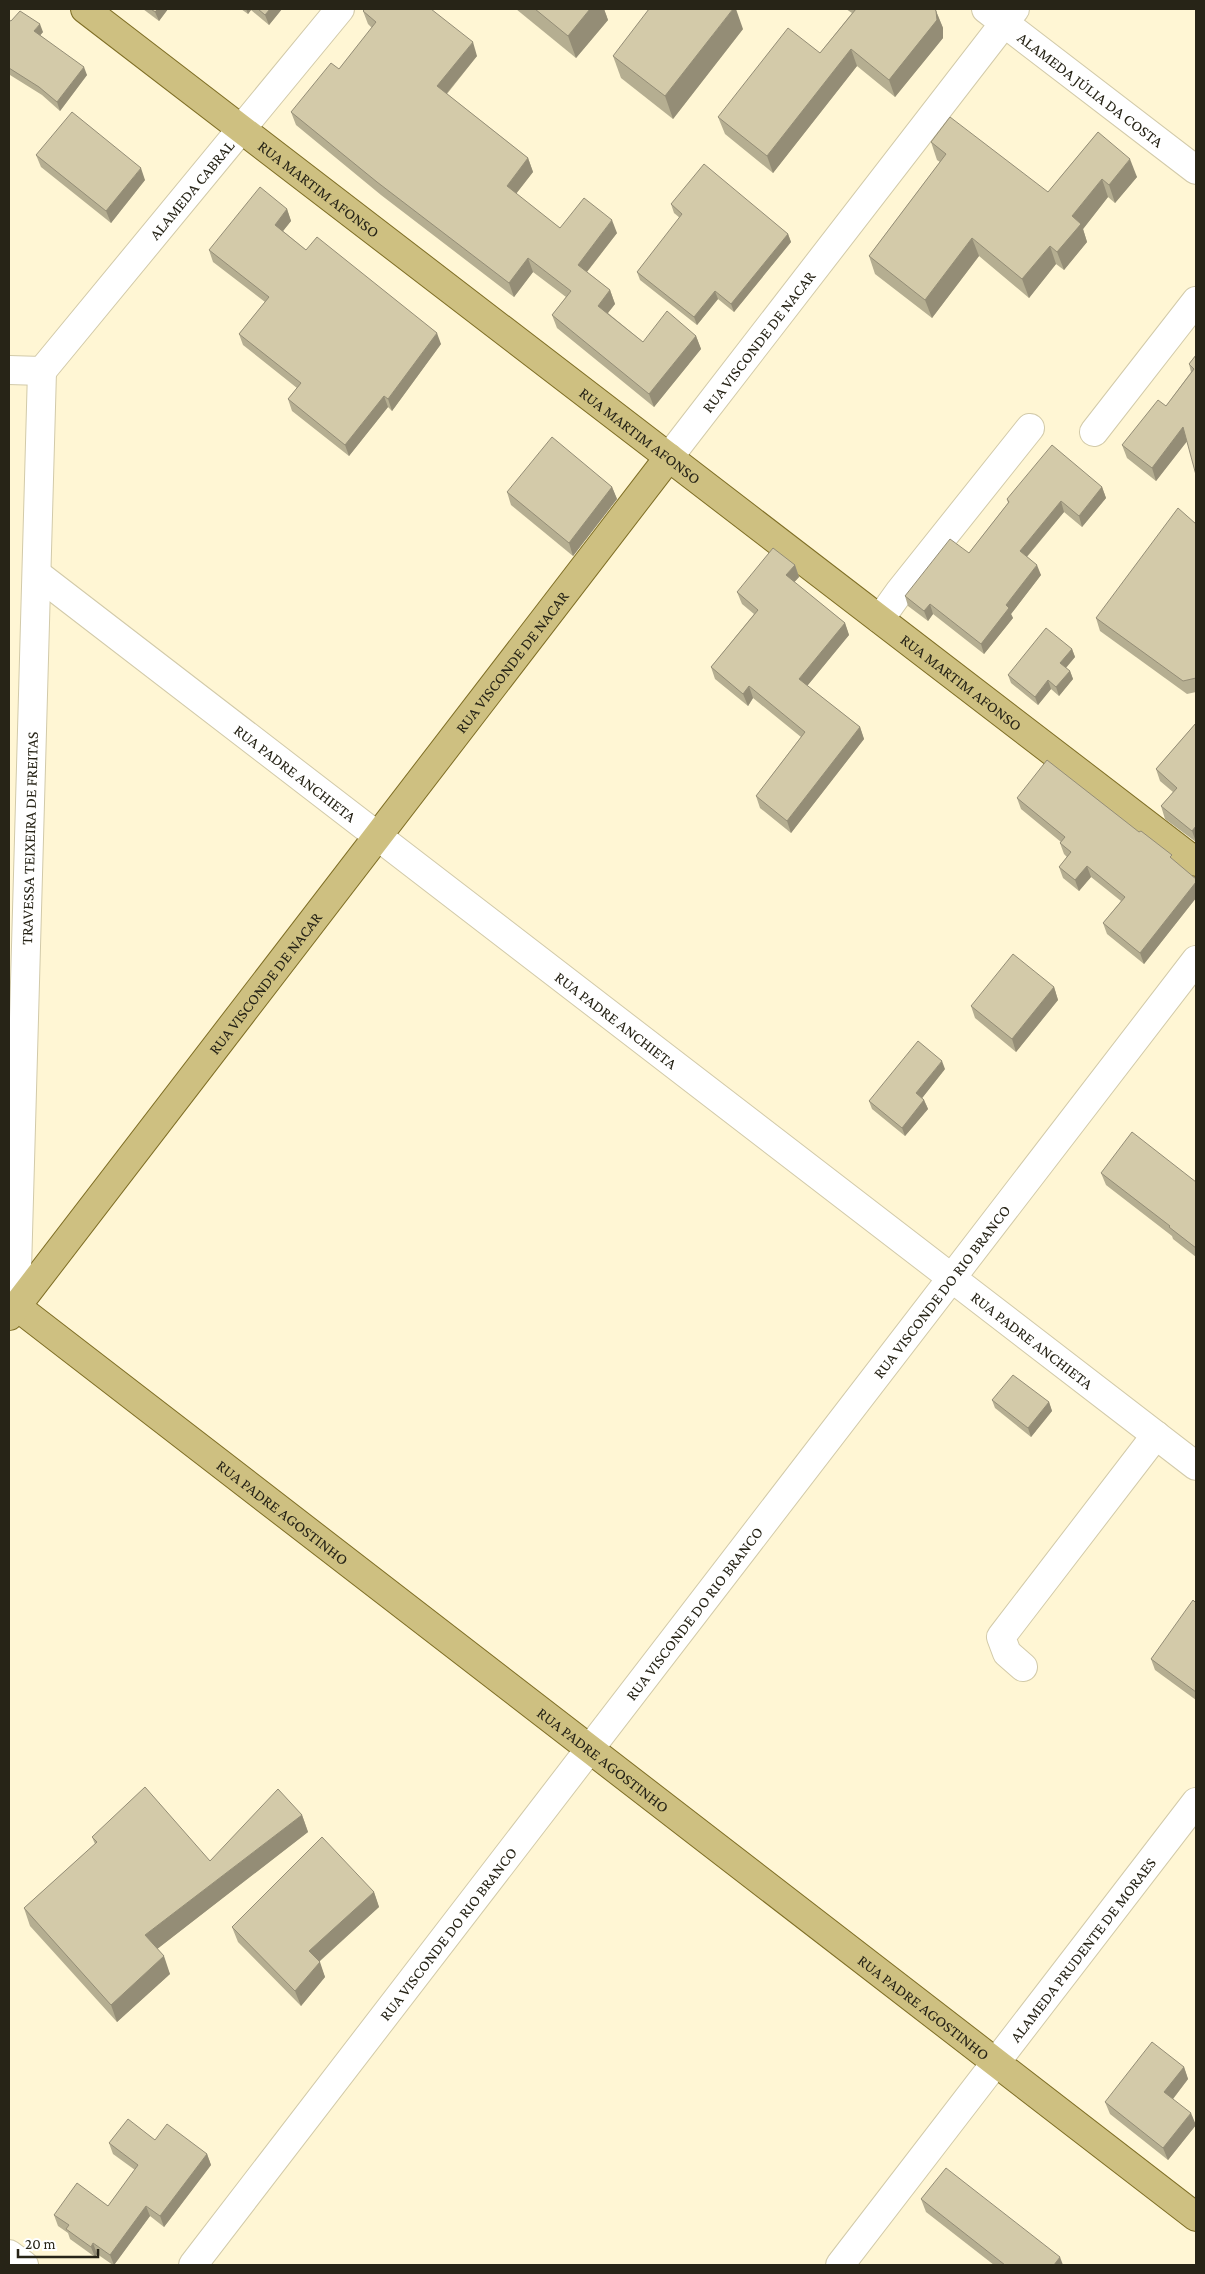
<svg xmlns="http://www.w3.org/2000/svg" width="1205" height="2274" font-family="'Crimson Pro',serif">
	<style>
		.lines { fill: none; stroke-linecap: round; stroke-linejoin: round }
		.minor-casing { stroke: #d2caa9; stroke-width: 30 }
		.major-casing { stroke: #7f6e25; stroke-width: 30 }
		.minor { stroke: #fff; stroke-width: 28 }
		.major { stroke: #cec081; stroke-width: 28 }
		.wall { fill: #b5ae91 }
		.shaded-wall { fill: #948d76 }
		.building { fill: #d3caa9; stroke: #948d76 }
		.labels { text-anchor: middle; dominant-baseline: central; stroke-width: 4; stroke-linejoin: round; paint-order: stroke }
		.street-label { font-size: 16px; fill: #272417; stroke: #fff }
	</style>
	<rect width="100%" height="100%" fill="#fff6d4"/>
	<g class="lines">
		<defs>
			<g id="minor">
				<path id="s1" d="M 986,9 L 1196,170"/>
				<polyline points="9,370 42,371"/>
				<path id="s2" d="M 42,371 L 340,9"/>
				<polyline points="1094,432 1196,301"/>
				<path id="s3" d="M 669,457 L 1015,9"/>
				<path id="s4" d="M 37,574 L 1196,1466"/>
				<polyline points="880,619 900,591 1030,428"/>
				<path id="s5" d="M 16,1306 L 42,371"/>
				<polyline points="1023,1667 1007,1653 1001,1637 1156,1435"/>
				<polyline points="9,2254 24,2265"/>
				<path id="s6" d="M 193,2265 L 1196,960"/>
				<path id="s7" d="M 840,2265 L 1196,1802"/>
			</g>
			<g id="major">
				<path id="s8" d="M 85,9 L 1196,862"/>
				<path id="s9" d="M 9,1306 L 16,1306 L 1196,2217"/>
				<path id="s10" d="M 9,1316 L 669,457"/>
			</g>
		</defs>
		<!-- minor casing -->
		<use href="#minor" class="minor-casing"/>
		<!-- major casing -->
		<use href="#major" class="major-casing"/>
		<!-- minor -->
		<use href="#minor" class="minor"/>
		<!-- major -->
		<use href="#major" class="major"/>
	</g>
	<!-- wall -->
	<g class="wall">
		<polygon points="143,9 168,9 159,21"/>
		<polygon points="241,9 282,9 269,25 251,10 248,14"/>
		<polygon points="516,9 604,9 608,20 576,58"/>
		<polygon points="846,9 935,9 936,11 943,28 943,38 895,97 857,66 773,173 725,134 718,117 820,53 852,13"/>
		<polygon points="363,11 477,56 447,94 528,158 533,172 516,194 560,228 617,233 587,272 610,290 615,304 608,313 643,342 696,336 701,349 654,407 557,328 552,315 566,297 533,272 514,297 381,195 296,125 291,112 339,69 372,28 368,24"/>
		<polygon points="9,20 11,21 43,32 40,35 87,75 60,111 42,95 10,75 9,76"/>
		<polygon points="743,29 673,119 621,78 613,56"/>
		<polygon points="1098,132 1137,177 1115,203 1108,197 1083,229 1087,242 1064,270 1056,264 1029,298 979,256 932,318 875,274 869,256 940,162 937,160 931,142 1048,192"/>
		<polygon points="36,155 145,180 111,223 41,167"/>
		<polygon points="671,204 788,234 791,242 734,312 718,299 697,325 640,280 637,272 680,218 674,213"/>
		<polygon points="287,209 291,221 283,231 306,250 441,344 392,411 388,407 349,456 292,411 288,399 297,388 243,345 239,334 265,302 213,262 209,250"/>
		<polygon points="1196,355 1187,441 1156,481 1127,458 1122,445 1166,406 1191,372 1189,364"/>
		<polygon points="612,487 617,499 573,556 511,505 507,492"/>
		<polygon points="1102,487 1106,498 1082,527 1064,512 1027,557 1041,575 1011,614 1013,618 984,654 933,614 928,621 908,606 905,596 969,553 1008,503 1007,499"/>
		<polygon points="1196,524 1196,692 1187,694 1100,631 1096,618"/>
		<polygon points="795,565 799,577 794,582 845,623 849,635 807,686 860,727 864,739 791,833 760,808 756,796 801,737 753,698 748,706 715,679 711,667 754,614 742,604 737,592"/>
		<polygon points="1072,649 1075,657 1066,668 1070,671 1073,679 1059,696 1051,689 1038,705 1011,683 1008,675"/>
		<polygon points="1196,723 1196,842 1165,819 1161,806 1173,792 1160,781 1156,769"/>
		<polygon points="1017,798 1174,861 1196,879 1196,898 1144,964 1107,934 1103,923 1121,901 1091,877 1079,891 1063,878 1059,867 1067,857 1064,854 1060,843 1061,842 1021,809"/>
		<polygon points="1054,987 1058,1000 1016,1052 975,1018 971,1006"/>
		<polygon points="945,1069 922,1098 924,1100 928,1109 905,1136 872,1109 869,1101"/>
		<polygon points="1101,1173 1196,1182 1196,1257 1173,1239 1172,1236 1106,1185"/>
		<polygon points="992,1400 1049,1402 1052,1411 1031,1437 995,1408"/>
		<polygon points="1196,1603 1196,1700 1155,1670 1151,1659"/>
		<polygon points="302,1815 308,1832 157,1949 170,1974 117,2022 30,1926 24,1908 95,1844 92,1837 210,1861"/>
		<polygon points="374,1892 379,1907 319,1962 325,1977 301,2006 238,1942 232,1927"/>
		<polygon points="1184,2067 1188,2079 1173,2099 1196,2125 1168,2160 1110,2114 1105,2102"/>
		<polygon points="155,2140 207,2154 211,2165 164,2227 150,2216 114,2265 113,2265 97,2254 95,2257 70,2239 68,2233 58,2226 54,2215 108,2206 135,2170 113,2154 109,2143"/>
		<polygon points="921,2199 1063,2265 994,2265 926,2212"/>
	</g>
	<!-- shaded-wall -->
	<g class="shaded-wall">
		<polygon points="158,9 168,9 159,21 155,12"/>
		<polygon points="246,9 250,9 251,10 248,14"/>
		<polygon points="270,9 282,9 269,25 265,15"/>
		<polygon points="590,9 604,9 608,20 576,58 568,36"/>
		<polygon points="733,9 736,9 743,29 673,119 665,96"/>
		<polygon points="936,11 943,28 943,38 895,97 889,80"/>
		<polygon points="40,24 43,32 37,39 34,31"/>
		<polygon points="473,42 477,56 442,99 437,86"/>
		<polygon points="851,49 857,66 773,173 767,156"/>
		<polygon points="84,67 87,75 60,111 57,102"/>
		<polygon points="528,158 533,172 511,200 507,186"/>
		<polygon points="1130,159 1137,177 1115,203 1109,185"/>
		<polygon points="141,168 145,180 111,223 106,211"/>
		<polygon points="1102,179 1108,197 1083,229 1087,242 1064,270 1057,252 1072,216"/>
		<polygon points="287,209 291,221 279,236 275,225"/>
		<polygon points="612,220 617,233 582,278 578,265"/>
		<polygon points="788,234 791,242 734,312 731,304"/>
		<polygon points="972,238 979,256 932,318 925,300"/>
		<polygon points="1050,246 1056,264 1029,298 1022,279"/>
		<polygon points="528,258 533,272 514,297 509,283"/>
		<polygon points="610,290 615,304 603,319 598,306"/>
		<polygon points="715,291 718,299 697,325 694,317"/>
		<polygon points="437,333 441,344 392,411 388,399"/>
		<polygon points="696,336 701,349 654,407 649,394"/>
		<polygon points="384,396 388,407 349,456 345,445"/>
		<polygon points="1183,427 1188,440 1156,481 1152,468"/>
		<polygon points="612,487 617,499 573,556 569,543"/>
		<polygon points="1102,487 1106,498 1082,527 1079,516"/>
		<polygon points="1061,501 1064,512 1023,561 1020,551"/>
		<polygon points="795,565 799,577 790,587 786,575"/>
		<polygon points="1037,565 1041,575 1011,614 1013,618 984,654 981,644 1006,605"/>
		<polygon points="930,604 933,614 928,621 924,611"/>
		<polygon points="845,623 849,635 803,691 799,679"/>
		<polygon points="1072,649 1075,657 1063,671 1060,663"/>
		<polygon points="1070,671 1073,679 1059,696 1056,687"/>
		<polygon points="1048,680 1051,689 1038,705 1035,697"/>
		<polygon points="749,686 753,698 748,706 743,694"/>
		<polygon points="860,727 864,739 791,833 787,821"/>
		<polygon points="1196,826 1196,842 1192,831"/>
		<polygon points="1087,866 1091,877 1079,891 1075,880"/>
		<polygon points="1196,882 1196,898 1144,964 1140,953"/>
		<polygon points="1054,987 1058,1000 1016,1052 1012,1039"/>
		<polygon points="942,1061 945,1069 919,1102 916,1093"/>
		<polygon points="924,1100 928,1109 905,1136 902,1128"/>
		<polygon points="1049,1402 1052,1411 1031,1437 1028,1428"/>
		<polygon points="302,1815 308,1832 152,1953 145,1935"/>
		<polygon points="374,1892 379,1907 314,1966 309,1951"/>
		<polygon points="164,1956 170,1974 117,2022 111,2005"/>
		<polygon points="320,1962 325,1977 301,2006 295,1991"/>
		<polygon points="1184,2067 1188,2079 1169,2104 1164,2092"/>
		<polygon points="1191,2113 1196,2125 1168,2160 1163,2148"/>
		<polygon points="207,2154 211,2165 164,2227 160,2216"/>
		<polygon points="146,2206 150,2216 114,2265 110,2255"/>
		<polygon points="93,2243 97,2254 95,2257 91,2247"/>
		<polygon points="1060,2257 1063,2265 1054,2265"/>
	</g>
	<!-- building -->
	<g class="building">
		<polygon points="151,9 158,9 155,12"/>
		<polygon points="258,9 270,9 265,15"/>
		<polygon points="365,9 431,9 473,42 437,86 528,158 507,186 560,228 584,198 612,220 578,265 610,290 598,306 643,342 667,311 696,336 649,394 552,315 571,291 528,258 509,283 377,182 291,112 331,63 339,69 376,22 363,11"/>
		<polygon points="535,9 590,9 568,36"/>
		<polygon points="649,9 733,9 665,96 613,56"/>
		<polygon points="856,9 935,9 936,11 937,20 889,80 851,49 767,156 718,117 788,28 820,53"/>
		<polygon points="20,11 40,24 34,31 84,67 57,102 39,87 9,68 9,20 11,21"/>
		<polygon points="72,112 141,168 106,211 36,155"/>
		<polygon points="950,117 1048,192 1098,132 1130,159 1109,185 1102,179 1072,216 1081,224 1057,252 1050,246 1022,279 972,238 925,300 869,256 946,154 931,142"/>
		<polygon points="704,164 788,234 731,304 715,291 694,317 637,272 682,214 671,204"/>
		<polygon points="260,187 287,209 275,225 306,250 317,237 437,333 388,399 384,396 345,445 288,399 301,383 239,334 269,297 209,250"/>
		<polygon points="1196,355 1196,475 1183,427 1152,468 1122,445 1158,400 1166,406 1194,369 1189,364"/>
		<polygon points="552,437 612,487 569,543 507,492"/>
		<polygon points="1052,445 1102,487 1079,516 1061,501 1020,551 1037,565 1006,605 1009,608 981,644 930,604 924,611 905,596 950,539 969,553 1009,502 1007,499"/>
		<polygon points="1178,508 1196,524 1196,678 1183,681 1096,618"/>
		<polygon points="773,548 795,565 786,575 845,623 799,679 860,727 787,821 756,796 805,732 749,686 743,694 711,667 758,610 737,592"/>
		<polygon points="1046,628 1072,649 1060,663 1070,671 1056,687 1048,680 1035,697 1008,675"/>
		<polygon points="1196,723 1196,826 1192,831 1161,806 1177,788 1156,769"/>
		<polygon points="1047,760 1139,832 1141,831 1172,855 1170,857 1196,879 1196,882 1140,953 1103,923 1125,897 1087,866 1075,880 1059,867 1071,852 1060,843 1065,837 1017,798"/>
		<polygon points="1013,954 1054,987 1012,1039 971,1006"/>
		<polygon points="918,1041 942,1061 916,1093 924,1100 902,1128 869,1101"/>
		<polygon points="1132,1132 1196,1182 1196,1248 1169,1227 1170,1226 1101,1173"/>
		<polygon points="1013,1375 1049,1402 1028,1428 992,1400"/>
		<polygon points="1193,1600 1196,1603 1196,1692 1151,1659"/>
		<polygon points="145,1787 210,1861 278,1789 302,1815 145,1935 164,1956 111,2005 24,1908 97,1842 92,1837"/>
		<polygon points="322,1837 374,1892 309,1951 320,1962 295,1991 232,1927"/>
		<polygon points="1152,2042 1184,2067 1164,2092 1191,2113 1163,2148 1105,2102"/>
		<polygon points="128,2119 155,2140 167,2124 207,2154 160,2216 146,2206 110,2255 93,2243 91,2247 66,2229 69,2225 54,2215 77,2183 108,2206 138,2165 109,2143"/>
		<polygon points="946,2168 1060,2257 1054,2265 1005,2265 921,2199"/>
	</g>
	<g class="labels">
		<!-- street labels -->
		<g class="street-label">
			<text stroke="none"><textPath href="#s1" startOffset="132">ALAMEDA JÚLIA DA COSTA</textPath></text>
			<text stroke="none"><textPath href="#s8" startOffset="295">RUA MARTIM AFONSO</textPath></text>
			<text stroke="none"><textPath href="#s2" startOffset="235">ALAMEDA CABRAL</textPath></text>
			<text stroke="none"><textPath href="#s3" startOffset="146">RUA VISCONDE DE NACAR</textPath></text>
			<text stroke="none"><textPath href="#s8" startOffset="700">RUA MARTIM AFONSO</textPath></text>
			<text stroke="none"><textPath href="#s10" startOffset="825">RUA VISCONDE DE NACAR</textPath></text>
			<text stroke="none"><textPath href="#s8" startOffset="1105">RUA MARTIM AFONSO</textPath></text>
			<text stroke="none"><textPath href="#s4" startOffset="326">RUA PADRE ANCHIETA</textPath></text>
			<text stroke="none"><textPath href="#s5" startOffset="468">TRAVESSA TEIXEIRA DE FREITAS</textPath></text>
			<text stroke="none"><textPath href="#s10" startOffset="420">RUA VISCONDE DE NACAR</textPath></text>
			<text stroke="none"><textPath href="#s4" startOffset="731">RUA PADRE ANCHIETA</textPath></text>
			<text stroke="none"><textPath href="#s6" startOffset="1228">RUA VISCONDE DO RIO BRANCO</textPath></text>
			<text stroke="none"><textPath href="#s4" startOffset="1256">RUA PADRE ANCHIETA</textPath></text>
			<text stroke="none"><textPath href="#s9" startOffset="344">RUA PADRE AGOSTINHO</textPath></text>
			<text stroke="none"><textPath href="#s6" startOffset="822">RUA VISCONDE DO RIO BRANCO</textPath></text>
			<text stroke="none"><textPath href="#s9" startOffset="749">RUA PADRE AGOSTINHO</textPath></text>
			<text stroke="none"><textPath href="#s6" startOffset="418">RUA VISCONDE DO RIO BRANCO</textPath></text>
			<text stroke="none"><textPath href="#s7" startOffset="398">ALAMEDA PRUDENTE DE MORAES</textPath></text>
			<text stroke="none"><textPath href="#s9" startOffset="1154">RUA PADRE AGOSTINHO</textPath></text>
		</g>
	</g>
	<!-- border -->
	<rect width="1205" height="2274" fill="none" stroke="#272417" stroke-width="20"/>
	<!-- scale -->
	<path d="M18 2249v8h80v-8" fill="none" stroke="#272417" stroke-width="2.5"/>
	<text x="25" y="2249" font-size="15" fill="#272417" stroke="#ffffff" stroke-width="4" paint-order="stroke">20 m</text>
</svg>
